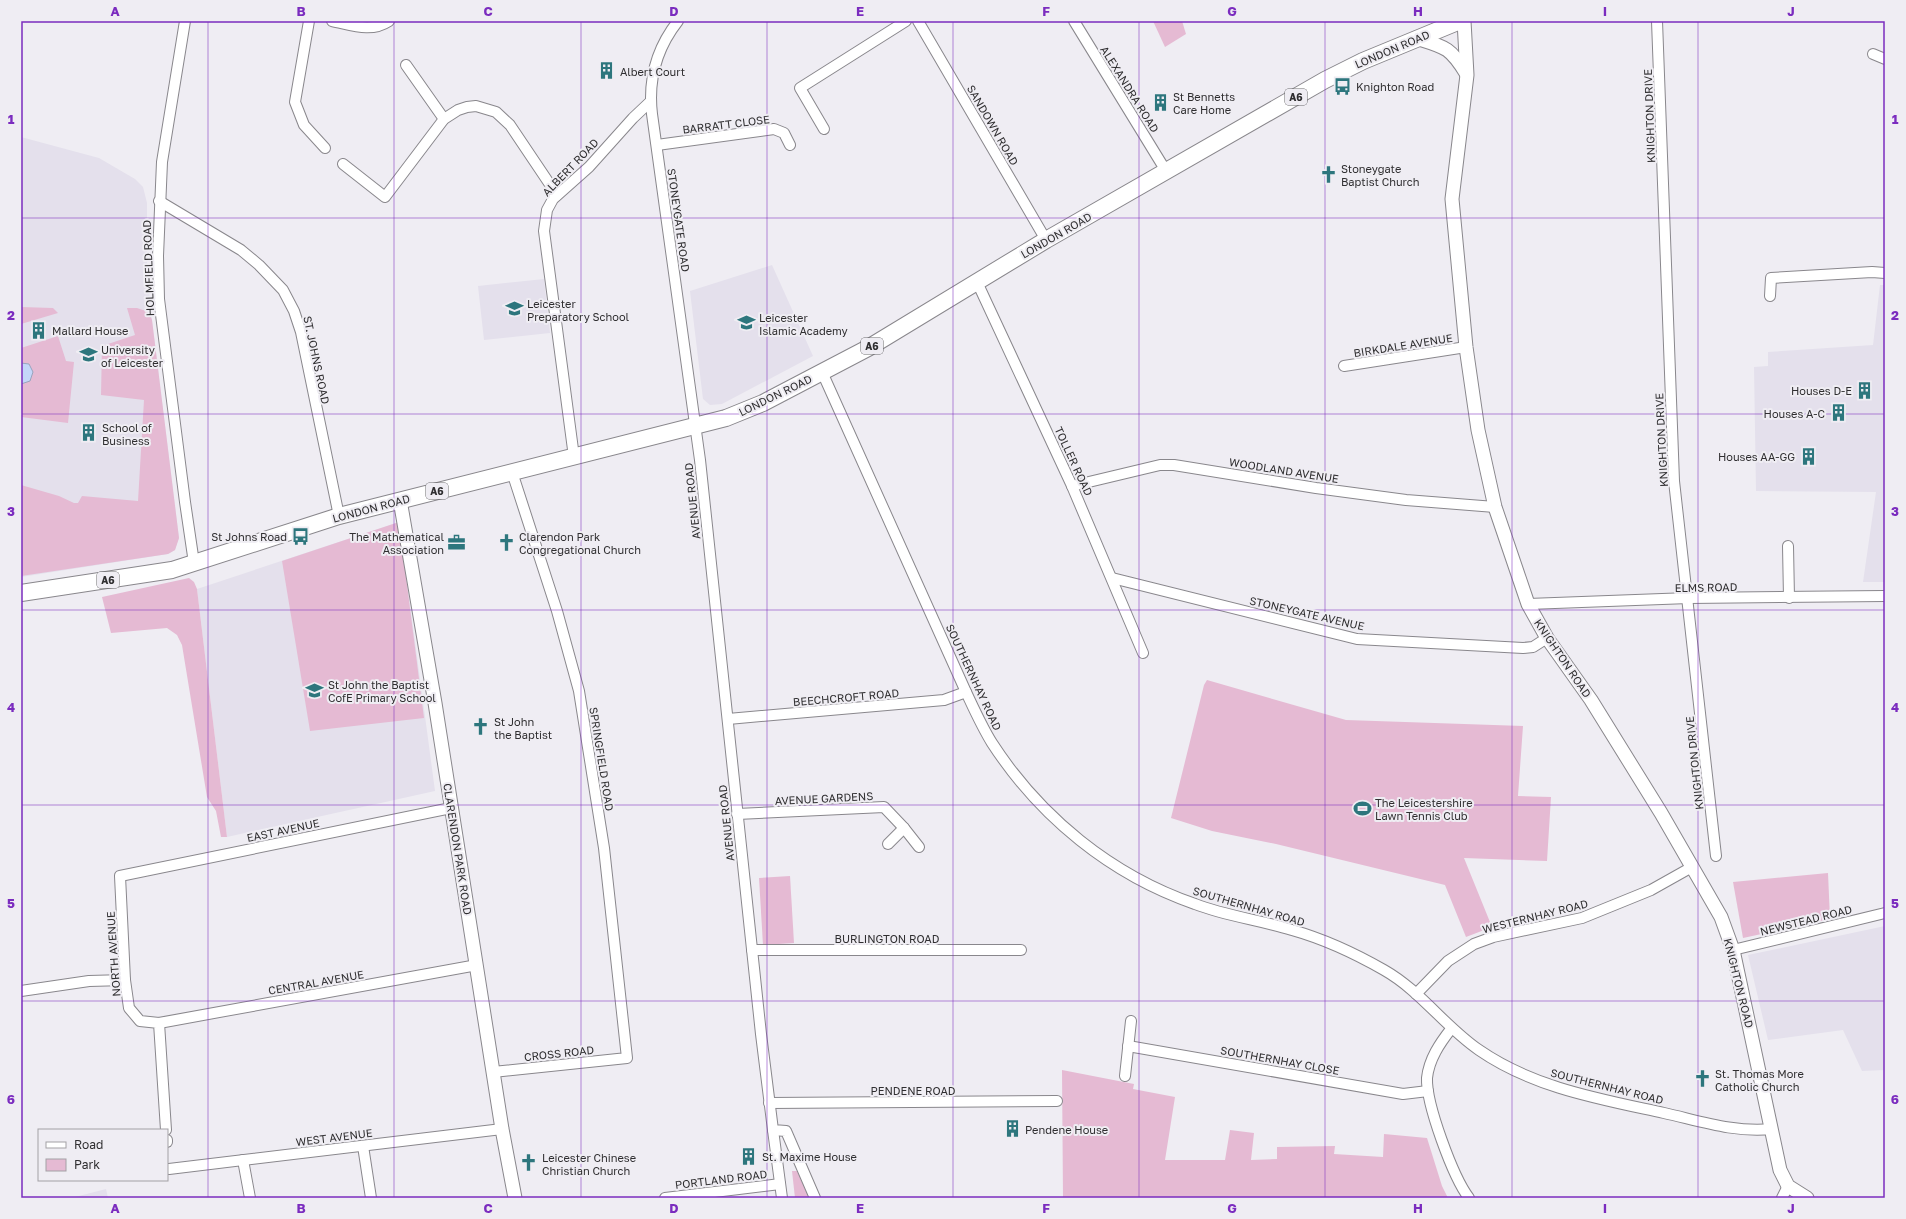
<svg xmlns="http://www.w3.org/2000/svg" width="1906" height="1219" font-family="'Golos Text',sans-serif">
	<style>
		.built { fill: #e4e0ec }
		.green { fill: #e5bad3 }
		.water { fill: #c4d6f9; stroke: #98a4bd }
		.lines { fill: none; stroke-linecap: round; stroke-linejoin: round }
		.minor-casing { stroke: #89878c; stroke-width: 12 }
		.tertiary-casing { stroke: #89878c; stroke-width: 15 }
		.primary-casing { stroke: #89878c; stroke-width: 18 }
		.minor { stroke: #fff; stroke-width: 10 }
		.tertiary { stroke: #fff; stroke-width: 13 }
		.primary { stroke: #fff; stroke-width: 16 }
		.grid { fill: none; stroke: #7b2cbf; stroke-width: 1; stroke-opacity: 0.55 }
		.labels { text-anchor: middle; dominant-baseline: central; stroke-width: 4; stroke-linejoin: round; paint-order: stroke }
		.shield { fill: #efedf3; stroke: #69686b; stroke-width: 1 }
		.shield-label { font-size: 10px; font-weight: bold; fill: #302f31 }
		.street-label { font-size: 11px; fill: #302f31; stroke: #efedf3 }
		.poi-label { font-size: 11px; fill: #302f31; stroke: #efedf3; text-anchor: start }
		.neatline { fill: none; stroke: #7b2cbf; stroke-width: 1.5 }
		.grid-label { font-size: 13px; text-anchor: middle; font-weight: bold; fill: #7b2cbf }
	</style>
	<rect width="100%" height="100%" fill="#efedf3"/>
	<!-- built -->
	<g class="built">
		<polygon points="21,137 99,158 135,179 143,187 147,203 147,272 152,320 179,538 175,550 168,554 21,577"/>
		<polygon points="772,265 813,356 722,404 710,405 703,399 690,291"/>
		<polygon points="544,279 550,333 484,340 478,286"/>
		<polygon points="1880,285 1885,285 1885,582 1863,582 1876,492 1756,491 1754,367 1768,366 1768,352 1873,345"/>
		<polygon points="399,522 435,791 227,837 197,589"/>
		<polygon points="1885,926 1885,1070 1862,1071 1843,1030 1768,1040 1748,955"/>
		<polygon points="106,1189 108,1198 71,1198"/>
	</g>
	<!-- green -->
	<g class="green">
		<polygon points="1153,21 1182,21 1186,34 1165,47"/>
		<polygon points="21,307 53,308 58,313 21,324"/>
		<polygon points="127,308 137,308 149,312 152,320 179,538 175,550 168,554 21,576 21,485 59,496 74,503 78,503 82,496 138,501 144,400 101,395 102,346 135,335"/>
		<polygon points="58,336 66,361 74,362 68,423 21,417 21,348"/>
		<polygon points="399,522 424,718 310,731 282,561"/>
		<polygon points="189,578 194,582 197,589 227,837 221,837 216,811 207,797 182,645 177,635 167,628 111,633 102,597"/>
		<polygon points="1207,680 1346,720 1523,726 1518,796 1551,797 1547,861 1464,858 1492,927 1466,937 1445,885 1276,844 1212,831 1171,818 1204,685"/>
		<polygon points="1828,873 1830,919 1743,938 1733,882"/>
		<polygon points="790,876 794,943 763,945 759,878"/>
		<polygon points="1062,1070 1134,1084 1133,1089 1175,1097 1165,1160 1225,1160 1230,1130 1254,1133 1251,1160 1277,1159 1277,1147 1335,1146 1334,1154 1383,1157 1384,1134 1427,1138 1442,1186 1448,1198 1063,1198"/>
		<polygon points="792,1171 797,1171 809,1198 795,1198"/>
	</g>
	<!-- water -->
	<polygon class="water" points="21,363 29,364 33,372 30,381 21,384"/>
	<g class="lines">
		<defs>
			<g id="minor">
				<polyline points="185,21 162,162 158,256 159,299 185,502 194,563"/>
				<polyline points="309,21 295,102 304,125 325,148"/>
				<path d="M 332,21 C 352,25 371,33 389,21"/>
				<path d="M 678,21 C 656,49 648,80 652,114 L 700,460 L 761,1034 L 773,1130 L 786,1131 L 815,1198"/>
				<polyline points="918,21 1046,240"/>
				<polyline points="1074,21 1166,171"/>
				<polyline points="1657,21 1674,481 1716,856"/>
				<polyline points="1873,54 1885,59"/>
				<polyline points="406,65 444,119"/>
				<polyline points="824,129 800,88 906,21"/>
				<polyline points="657,145 774,129 784,133 790,145"/>
				<polyline points="343,164 385,197 444,119 458,110 467,107 476,106 496,112 510,125 557,195"/>
				<polyline points="159,201 241,250 259,265 283,290 294,311 301,332 339,516"/>
				<polyline points="977,282 1072,486 1143,653"/>
				<polyline points="1770,296 1771,278 1872,272 1885,273"/>
				<polyline points="1344,366 1466,347"/>
				<path d="M 822,372 L 966,692 C 974,709 982,727 992,743 C 1040,817 1111,875 1195,904 C 1226,916 1260,920 1292,930 C 1324,939 1356,954 1384,970 C 1421,991 1445,1027 1479,1050 C 1534,1088 1600,1099 1664,1113 C 1700,1121 1735,1133 1772,1129"/>
				<polyline points="574,457 544,231 547,210 553,199 589,167 633,118 651,101"/>
				<polyline points="1072,486 1160,465 1174,465 1316,488 1406,500 1495,507"/>
				<polyline points="1788,546 1789,598"/>
				<polyline points="1112,578 1357,639 1523,648 1533,647 1547,638"/>
				<polyline points="1528,604 1689,598 1885,596"/>
				<polyline points="728,719 944,700 966,692"/>
				<polyline points="737,814 884,807 904,828 919,847"/>
				<polyline points="888,844 904,828"/>
				<polyline points="752,950 1021,950"/>
				<polyline points="1733,950 1885,913"/>
				<polyline points="21,991 89,981 125,980"/>
				<polyline points="1416,994 1448,961 1474,944 1493,937 1582,918 1651,890 1692,867"/>
				<polyline points="159,1023 477,965"/>
				<path d="M 1451,1029 C 1440,1043 1429,1059 1427,1078 C 1426,1104 1453,1177 1469,1198"/>
				<polyline points="1128,1046 1403,1094 1428,1091"/>
				<polyline points="493,1072 627,1058 604,848 579,691 557,611 512,472"/>
				<polyline points="1125,1076 1131,1021"/>
				<polyline points="769,1103 1057,1101"/>
				<polyline points="166,1130 159,1023 140,1021 129,1008 125,980 120,876 451,808"/>
				<polyline points="773,1130 782,1198"/>
				<polyline points="167,1140 167,1142"/>
				<polyline points="363,1146 371,1198"/>
				<polyline points="243,1160 250,1198"/>
				<polyline points="169,1169 502,1129"/>
				<polyline points="665,1198 780,1184"/>
				<polyline points="1782,1198 1788,1186"/>
			</g>
			<g id="tertiary">
				<polyline points="1464,21 1467,75 1452,199 1466,347 1478,430 1495,507 1528,604 1547,638 1591,700 1661,813 1721,917 1733,950 1780,1170 1788,1186 1807,1198"/>
				<path d="M 1416,38 C 1445,47 1450,47 1466,73"/>
				<polyline points="400,500 435,703 502,1129 515,1198"/>
			</g>
			<polyline id="primary" points="21,593 172,570 339,516 726,418 763,403 868,348 1046,240 1325,80 1363,61 1460,21"/>
		</defs>
		<!-- minor casing -->
		<use href="#minor" class="minor-casing"/>
		<!-- tertiary casing -->
		<use href="#tertiary" class="tertiary-casing"/>
		<!-- primary casing -->
		<use href="#primary" class="primary-casing"/>
		<!-- minor -->
		<use href="#minor" class="minor"/>
		<!-- tertiary -->
		<use href="#tertiary" class="tertiary"/>
		<!-- primary -->
		<use href="#primary" class="primary"/>
	</g>
	<!-- grid -->
	<path class="grid" d="M 208,21 L 208,1198M 394,21 L 394,1198M 581,21 L 581,1198M 767,21 L 767,1198M 953,21 L 953,1198M 1139,21 L 1139,1198M 1325,21 L 1325,1198M 1512,21 L 1512,1198M 1698,21 L 1698,1198M 21,218 L 1885,218M 21,414 L 1885,414M 21,610 L 1885,610M 21,805 L 1885,805M 21,1001 L 1885,1001"/>
	<!-- icons -->
	<defs>
		<symbol id="building-bare" viewBox="-9 -9 18 18"><path d="M-4-6H4V6H1V3H-1V6H-4ZM-2.5-4.3h1.7v1.8h-1.7ZM.8-4.3h1.7v1.8H.8ZM-2.5-1h1.7V.8h-1.7ZM.8-1h1.7V.8H.8Z" fill="#2d767d" stroke="#efedf3" stroke-width="2.5" paint-order="stroke"/></symbol>
		<symbol id="bus-bare" viewBox="-9 -9 18 18"><path d="M-5-6H5V4H4V6H2V4H-2V6H-4V4H-5ZM-3.5-4V0h7V-4ZM-3.5 1.2v1.5H-2V1.2ZM2 1.2v1.5H3.5V1.2Z" fill="#2d767d" stroke="#efedf3" stroke-width="2.5" paint-order="stroke"/></symbol>
		<symbol id="church-bare" viewBox="-9 -9 18 18"><path d="M-1.2-6h2.4v3.5h3.3v2.4h-3.3V6h-2.4V-.1h-3.3v-2.4h3.3Z" fill="#2d767d" stroke="#efedf3" stroke-width="2.5" paint-order="stroke"/></symbol>
		<symbol id="school-bare" viewBox="-9 -9 18 18"><path d="M0-5L7-2L0 1L-7-2ZM-4 1L0 2.5L4 1V4Q0 6-4 4Z" fill="#2d767d" stroke="#efedf3" stroke-width="2.5" paint-order="stroke"/></symbol>
		<symbol id="university-bare" viewBox="-9 -9 18 18"><path d="M0-5L7-2L0 1L-7-2ZM-4 1L0 2.5L4 1V4Q0 6-4 4Z" fill="#2d767d" stroke="#efedf3" stroke-width="2.5" paint-order="stroke"/></symbol>
		<symbol id="office-bare" viewBox="-9 -9 18 18"><path d="M-6-3h4V-5.5h4V-3h4V5H-6ZM-1-4.5V-3h2v-1.5ZM-6 0V1H6V0Z" fill="#2d767d" stroke="#efedf3" stroke-width="2.5" paint-order="stroke"/></symbol>
		<symbol id="stadium-bare" viewBox="-9 -9 18 18"><path d="M0-5a6.5 5 0 1 0 0 10a6.5 5 0 1 0 0-10ZM-3.5-1.8h7v3.6h-7Z" fill="#2d767d" stroke="#efedf3" stroke-width="2.5" paint-order="stroke"/></symbol>
	</defs>
	<g fill-rule="evenodd">
		<use href="#building-bare" x="594" y="58" width="25" height="25"/>
		<use href="#bus-bare" x="1330" y="74" width="25" height="25"/>
		<use href="#building-bare" x="1148" y="90" width="25" height="25"/>
		<use href="#church-bare" x="1316" y="162" width="25" height="25"/>
		<use href="#school-bare" x="502" y="296" width="25" height="25"/>
		<use href="#school-bare" x="734" y="310" width="25" height="25"/>
		<use href="#building-bare" x="26" y="318" width="25" height="25"/>
		<use href="#university-bare" x="76" y="342" width="25" height="25"/>
		<use href="#building-bare" x="1852" y="378" width="25" height="25"/>
		<use href="#building-bare" x="1826" y="400" width="25" height="25"/>
		<use href="#building-bare" x="76" y="420" width="25" height="25"/>
		<use href="#building-bare" x="1796" y="444" width="25" height="25"/>
		<use href="#bus-bare" x="288" y="524" width="25" height="25"/>
		<use href="#office-bare" x="444" y="530" width="25" height="25"/>
		<use href="#church-bare" x="494" y="530" width="25" height="25"/>
		<use href="#school-bare" x="302" y="678" width="25" height="25"/>
		<use href="#church-bare" x="468" y="714" width="25" height="25"/>
		<use href="#stadium-bare" x="1350" y="796" width="25" height="25"/>
		<use href="#church-bare" x="1690" y="1066" width="25" height="25"/>
		<use href="#building-bare" x="1000" y="1116" width="25" height="25"/>
		<use href="#building-bare" x="736" y="1144" width="25" height="25"/>
		<use href="#church-bare" x="516" y="1150" width="25" height="25"/>
	</g>
	<g class="labels">
		<!-- shield labels -->
		<g class="shield">
			<rect x="1285" y="89" width="22" height="16" rx="3"/>
			<rect x="861" y="338" width="22" height="16" rx="3"/>
			<rect x="426" y="483" width="22" height="16" rx="3"/>
			<rect x="97" y="572" width="22" height="16" rx="3"/>
		</g>
		<g class="shield-label">
			<text x="1296" y="97">A6</text>
			<text x="872" y="346">A6</text>
			<text x="437" y="491">A6</text>
			<text x="108" y="580">A6</text>
		</g>
		<!-- street labels -->
		<g class="street-label">
			<text transform="translate(1392 49) rotate(-23)">LONDON ROAD</text>
			<text transform="translate(1130 89) rotate(58)">ALEXANDRA ROAD</text>
			<text transform="translate(1649 116) rotate(-92)">KNIGHTON DRIVE</text>
			<text transform="translate(726 124) rotate(-7)">BARRATT CLOSE</text>
			<text transform="translate(993 125) rotate(60)">SANDOWN ROAD</text>
			<text transform="translate(570 167) rotate(-46)">ALBERT ROAD</text>
			<text transform="translate(679 220) rotate(82)">STONEYGATE ROAD</text>
			<text transform="translate(1056 235) rotate(-30)">LONDON ROAD</text>
			<text transform="translate(148 268) rotate(-92)">HOLMFIELD ROAD</text>
			<text transform="translate(1403 345) rotate(-9)">BIRKDALE AVENUE</text>
			<text transform="translate(317 360) rotate(78)">ST. JOHNS ROAD</text>
			<text transform="translate(775 395) rotate(-26)">LONDON ROAD</text>
			<text transform="translate(1661 440) rotate(-93)">KNIGHTON DRIVE</text>
			<text transform="translate(1074 461) rotate(65)">TOLLER ROAD</text>
			<text transform="translate(1284 470) rotate(9)">WOODLAND AVENUE</text>
			<text transform="translate(692 501) rotate(-96)">AVENUE ROAD</text>
			<text transform="translate(371 508) rotate(-15)">LONDON ROAD</text>
			<text transform="translate(1706 587) rotate(-1)">ELMS ROAD</text>
			<text transform="translate(1307 613) rotate(13)">STONEYGATE AVENUE</text>
			<text transform="translate(1563 658) rotate(56)">KNIGHTON ROAD</text>
			<text transform="translate(974 677) rotate(65)">SOUTHERNHAY ROAD</text>
			<text transform="translate(846 697) rotate(-5)">BEECHCROFT ROAD</text>
			<text transform="translate(602 759) rotate(81)">SPRINGFIELD ROAD</text>
			<text transform="translate(1694 763) rotate(-96)">KNIGHTON DRIVE</text>
			<text transform="translate(824 798) rotate(-3)">AVENUE GARDENS</text>
			<text transform="translate(726 823) rotate(-96)">AVENUE ROAD</text>
			<text transform="translate(283 830) rotate(-12)">EAST AVENUE</text>
			<text transform="translate(458 849) rotate(81)">CLARENDON PARK ROAD</text>
			<text transform="translate(1249 906) rotate(16)">SOUTHERNHAY ROAD</text>
			<text transform="translate(1535 916) rotate(-14)">WESTERNHAY ROAD</text>
			<text transform="translate(1806 920) rotate(-14)">NEWSTEAD ROAD</text>
			<text x="887" y="938">BURLINGTON ROAD</text>
			<text transform="translate(113 954) rotate(-94)">NORTH AVENUE</text>
			<text transform="translate(316 982) rotate(-10)">CENTRAL AVENUE</text>
			<text transform="translate(1739 983) rotate(76)">KNIGHTON ROAD</text>
			<text transform="translate(559 1053) rotate(-6)">CROSS ROAD</text>
			<text transform="translate(1280 1060) rotate(10)">SOUTHERNHAY CLOSE</text>
			<text transform="translate(1607 1086) rotate(14)">SOUTHERNHAY ROAD</text>
			<text x="913" y="1090">PENDENE ROAD</text>
			<text transform="translate(334 1137) rotate(-7)">WEST AVENUE</text>
			<text transform="translate(721 1179) rotate(-7)">PORTLAND ROAD</text>
		</g>
		<!-- poi labels -->
		<g class="poi-label">
			<text x="620" y="71">Albert Court</text>
			<text x="1356" y="86">Knighton Road</text>
			<text x="1173" y="96">St Bennetts<tspan x="1173" dy="13">Care Home</tspan></text>
			<text x="1341" y="168">Stoneygate<tspan x="1341" dy="13">Baptist Church</tspan></text>
			<text x="527" y="303">Leicester<tspan x="527" dy="13">Preparatory School</tspan></text>
			<text x="759" y="317">Leicester<tspan x="759" dy="13">Islamic Academy</tspan></text>
			<text x="52" y="330">Mallard House</text>
			<text x="101" y="349">University<tspan x="101" dy="13">of Leicester</tspan></text>
			<text x="1852" y="390" text-anchor="end">Houses D-E</text>
			<text x="1825" y="413" text-anchor="end">Houses A-C</text>
			<text x="102" y="427">School of<tspan x="102" dy="13">Business</tspan></text>
			<text x="1795" y="456" text-anchor="end">Houses AA-GG</text>
			<text x="287" y="536" text-anchor="end">St Johns Road</text>
			<text x="444" y="536" text-anchor="end">The Mathematical<tspan x="444" dy="13">Association</tspan></text>
			<text x="519" y="536">Clarendon Park<tspan x="519" dy="13">Congregational Church</tspan></text>
			<text x="328" y="684">St John the Baptist<tspan x="328" dy="13">CofE Primary School</tspan></text>
			<text x="494" y="721">St John<tspan x="494" dy="13">the Baptist</tspan></text>
			<text x="1375" y="802">The Leicestershire<tspan x="1375" dy="13">Lawn Tennis Club</tspan></text>
			<text x="1715" y="1073">St. Thomas More<tspan x="1715" dy="13">Catholic Church</tspan></text>
			<text x="1025" y="1129">Pendene House</text>
			<text x="762" y="1156">St. Maxime House</text>
			<text x="542" y="1157">Leicester Chinese<tspan x="542" dy="13">Christian Church</tspan></text>
		</g>
	</g>
	<!-- border -->
	<rect width="1906" height="1219" fill="none" stroke="#efedf3" stroke-width="44"/>
	<!-- legend -->
	<rect x="38" y="1129" width="130" height="52" fill="#efedf3" stroke="#a3a1a5"/>
	<rect x="46" y="1142" width="20" height="6" fill="#ffffff" stroke="#a3a1a5"/>
	<text x="74" y="1149" font-size="12" fill="#302f31">Road</text>
	<rect x="46" y="1159" width="20" height="12" fill="#e5bad3" stroke="#a3a1a5"/>
	<text x="74" y="1169" font-size="12" fill="#302f31">Park</text>
	<rect x="22" y="22" width="1862" height="1175" class="neatline"/>
	<g class="grid-label">
		<text x="115" y="16">A</text>
		<text x="301" y="16">B</text>
		<text x="488" y="16">C</text>
		<text x="674" y="16">D</text>
		<text x="860" y="16">E</text>
		<text x="1046" y="16">F</text>
		<text x="1232" y="16">G</text>
		<text x="1418" y="16">H</text>
		<text x="1605" y="16">I</text>
		<text x="1791" y="16">J</text>
		<text x="11" y="124">1</text>
		<text x="1895" y="124">1</text>
		<text x="11" y="320">2</text>
		<text x="1895" y="320">2</text>
		<text x="11" y="516">3</text>
		<text x="1895" y="516">3</text>
		<text x="11" y="712">4</text>
		<text x="1895" y="712">4</text>
		<text x="11" y="908">5</text>
		<text x="1895" y="908">5</text>
		<text x="11" y="1104">6</text>
		<text x="1895" y="1104">6</text>
		<text x="115" y="1213">A</text>
		<text x="301" y="1213">B</text>
		<text x="488" y="1213">C</text>
		<text x="674" y="1213">D</text>
		<text x="860" y="1213">E</text>
		<text x="1046" y="1213">F</text>
		<text x="1232" y="1213">G</text>
		<text x="1418" y="1213">H</text>
		<text x="1605" y="1213">I</text>
		<text x="1791" y="1213">J</text>
	</g>
</svg>
